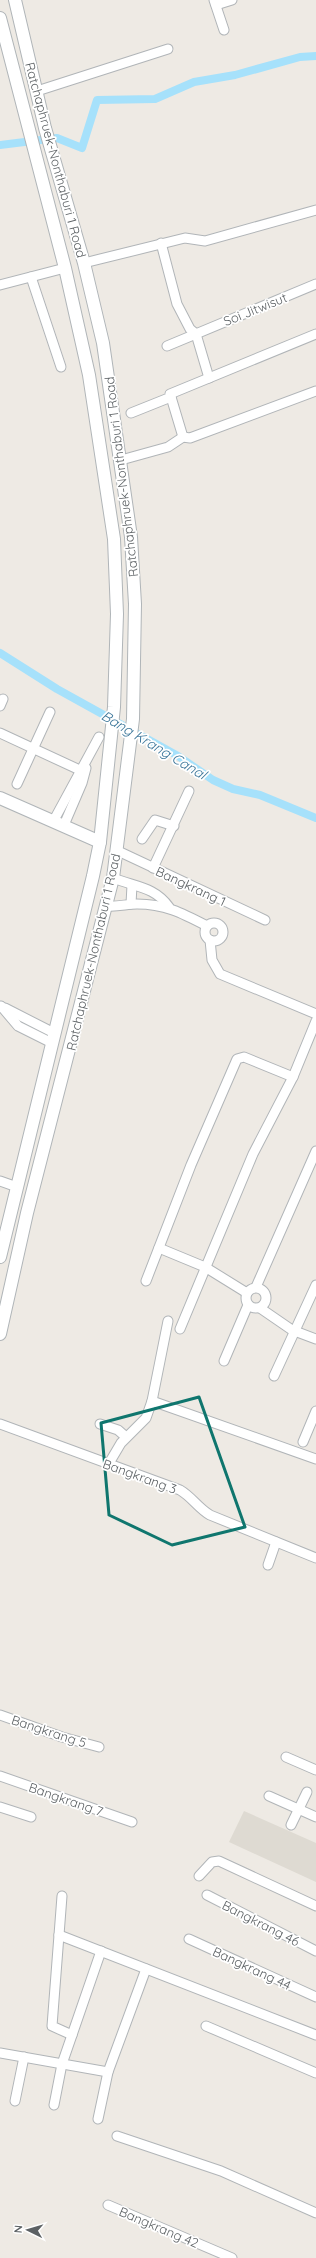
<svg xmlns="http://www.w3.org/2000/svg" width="316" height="2258" font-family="Quicksand,sans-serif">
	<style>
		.education { fill: #dedad2 }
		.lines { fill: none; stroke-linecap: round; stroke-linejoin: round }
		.canal { stroke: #a6e1fb; stroke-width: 8 }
		.street-casing { stroke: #b1b5b8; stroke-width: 11 }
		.secondary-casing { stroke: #b0b5b8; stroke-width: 14 }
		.street { stroke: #fff; stroke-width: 9 }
		.secondary { stroke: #fff; stroke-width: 12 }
		.marked { fill: none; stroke: #0f766e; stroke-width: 3; stroke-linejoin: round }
		.labels { text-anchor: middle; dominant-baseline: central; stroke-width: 3.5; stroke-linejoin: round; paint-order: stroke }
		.street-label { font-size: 13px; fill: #5c6164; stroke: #fff }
		.water-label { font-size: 14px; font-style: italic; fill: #3f789b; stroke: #fff }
	</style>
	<rect width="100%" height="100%" fill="#eeeae4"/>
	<!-- education -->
	<polygon class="education" points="244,1811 316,1843 316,1882 229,1842"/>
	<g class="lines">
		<!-- canal -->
		<g class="canal">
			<polyline points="0,145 57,138 82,148 97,100 155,99 194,82 235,75 300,57 316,56"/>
			<polyline points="0,653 57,689 178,756 213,780 233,789 260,795 316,818"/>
		</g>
		<defs>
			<g id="street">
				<polyline points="214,0 224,30"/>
				<polyline points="216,5 232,0"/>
				<polyline points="37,91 168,49"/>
				<polyline points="161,243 177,304 190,329 196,334 209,378"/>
				<polyline points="84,263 185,238 205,241 316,210"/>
				<polyline points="31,277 61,367"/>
				<polyline points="0,285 65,268"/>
				<polyline points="167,346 316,284"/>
				<polyline points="171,397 183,437"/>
				<polyline points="131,413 171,397 170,394 316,334"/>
				<polyline points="121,460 168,447 183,437 190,438 316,391"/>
				<polyline points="0,706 3,699"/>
				<polyline points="0,733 84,772"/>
				<polyline points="17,784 50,712"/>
				<polyline points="54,820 99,737"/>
				<polyline points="64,825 82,783 86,768"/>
				<polyline points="142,839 155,820 174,826"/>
				<polyline points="118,851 265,920"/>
				<polyline points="153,868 189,791"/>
				<path d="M 113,878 C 136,887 155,887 169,907"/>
				<polyline points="131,904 132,885"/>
				<path d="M 107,906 C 118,907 127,904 137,904 C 165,904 182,913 207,926"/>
				<circle cx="214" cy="932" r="9"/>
				<polyline points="210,940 212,960 220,974 316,1014"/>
				<polyline points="1,1006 18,1026 52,1043"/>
				<polyline points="5,1008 54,1033"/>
				<polyline points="0,1181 17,1187"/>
				<polyline points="159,1248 205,1267 247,1293"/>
				<polyline points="146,1281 191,1165 237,1059 244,1057 293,1077"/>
				<polyline points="256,1287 316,1151"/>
				<circle cx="256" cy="1298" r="10"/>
				<polyline points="260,1308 292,1330 316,1339"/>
				<polyline points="180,1329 253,1154 293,1077 316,1021"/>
				<polyline points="224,1361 248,1305"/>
				<polyline points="274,1376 316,1285"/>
				<polyline points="152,1401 316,1459"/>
				<path d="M 0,1424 L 180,1490 C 192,1497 198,1508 210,1515 L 316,1558"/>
				<polyline points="100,1424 118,1430 126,1437"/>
				<polyline points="303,1442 316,1411"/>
				<polyline points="108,1465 121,1443 146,1418 152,1401 168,1321"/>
				<polyline points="268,1565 276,1542"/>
				<polyline points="0,1715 62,1737 99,1747"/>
				<polyline points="286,1757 316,1770"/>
				<polyline points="0,1776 132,1822"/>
				<polyline points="269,1796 316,1817"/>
				<polyline points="0,1807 31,1817"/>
				<polyline points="291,1825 307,1792"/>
				<polyline points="199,1876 212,1862 219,1861 316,1906"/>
				<polyline points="207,1895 316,1951"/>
				<polyline points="62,1896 52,2026 72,2035"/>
				<polyline points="59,1935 316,2035"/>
				<polyline points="189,1939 316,1997"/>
				<polyline points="206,2026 316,2073"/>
				<polyline points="0,2053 108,2072"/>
				<polyline points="15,2101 24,2057"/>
				<polyline points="54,2105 62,2064 101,1951"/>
				<polyline points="98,2119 108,2072 146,1969"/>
				<polyline points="117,2136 221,2171 316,2213"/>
				<polyline points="108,2205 232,2258"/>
			</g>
			<g id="secondary">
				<polyline points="0,18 65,268 89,375 114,539 117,614 114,707 100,842 93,876 0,1257"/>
				<polyline points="0,798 100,842"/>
				<polyline points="0,1334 27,1213 113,878 133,719 135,604 131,537 103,343 84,263 45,128 15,0"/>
			</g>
		</defs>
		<!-- street casing -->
		<use href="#street" class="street-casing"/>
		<!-- secondary casing -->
		<use href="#secondary" class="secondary-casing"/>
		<!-- street -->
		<use href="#street" class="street"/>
		<!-- secondary -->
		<use href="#secondary" class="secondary"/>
	</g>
	<!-- marked area -->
	<path class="marked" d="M 199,1397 L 245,1527 L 172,1545 L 109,1515 L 101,1423 Z"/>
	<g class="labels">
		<!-- street labels -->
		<g class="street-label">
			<text transform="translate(56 160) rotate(75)">Ratchaphruek-Nonthaburi 1 Road</text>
			<text transform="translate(255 309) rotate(-22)">Soi Jitwisut</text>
			<text transform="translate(121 477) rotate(-97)">Ratchaphruek-Nonthaburi 1 Road</text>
			<text transform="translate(191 886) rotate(25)">Bangkrang 1</text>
			<text transform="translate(93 952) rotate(-77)">Ratchaphruek-Nonthaburi 1 Road</text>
			<text transform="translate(140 1476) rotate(20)">Bangkrang 3</text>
			<text transform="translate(49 1731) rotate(18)">Bangkrang 5</text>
			<text transform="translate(66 1799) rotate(19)">Bangkrang 7</text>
			<text transform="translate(261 1923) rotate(27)">Bangkrang 46</text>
			<text transform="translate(252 1968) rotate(25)">Bangkrang 44</text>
			<text transform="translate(159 2227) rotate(23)">Bangkrang 42</text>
		</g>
		<!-- water labels -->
		<g class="water-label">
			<text transform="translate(154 745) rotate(31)">Bang Krang Canal</text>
		</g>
	</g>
	<!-- north arrow -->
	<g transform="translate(28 2230) rotate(275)" stroke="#ffffff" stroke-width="3" paint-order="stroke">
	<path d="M0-3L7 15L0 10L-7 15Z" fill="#5c6164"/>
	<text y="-6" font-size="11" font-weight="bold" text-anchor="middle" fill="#5c6164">N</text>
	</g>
</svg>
